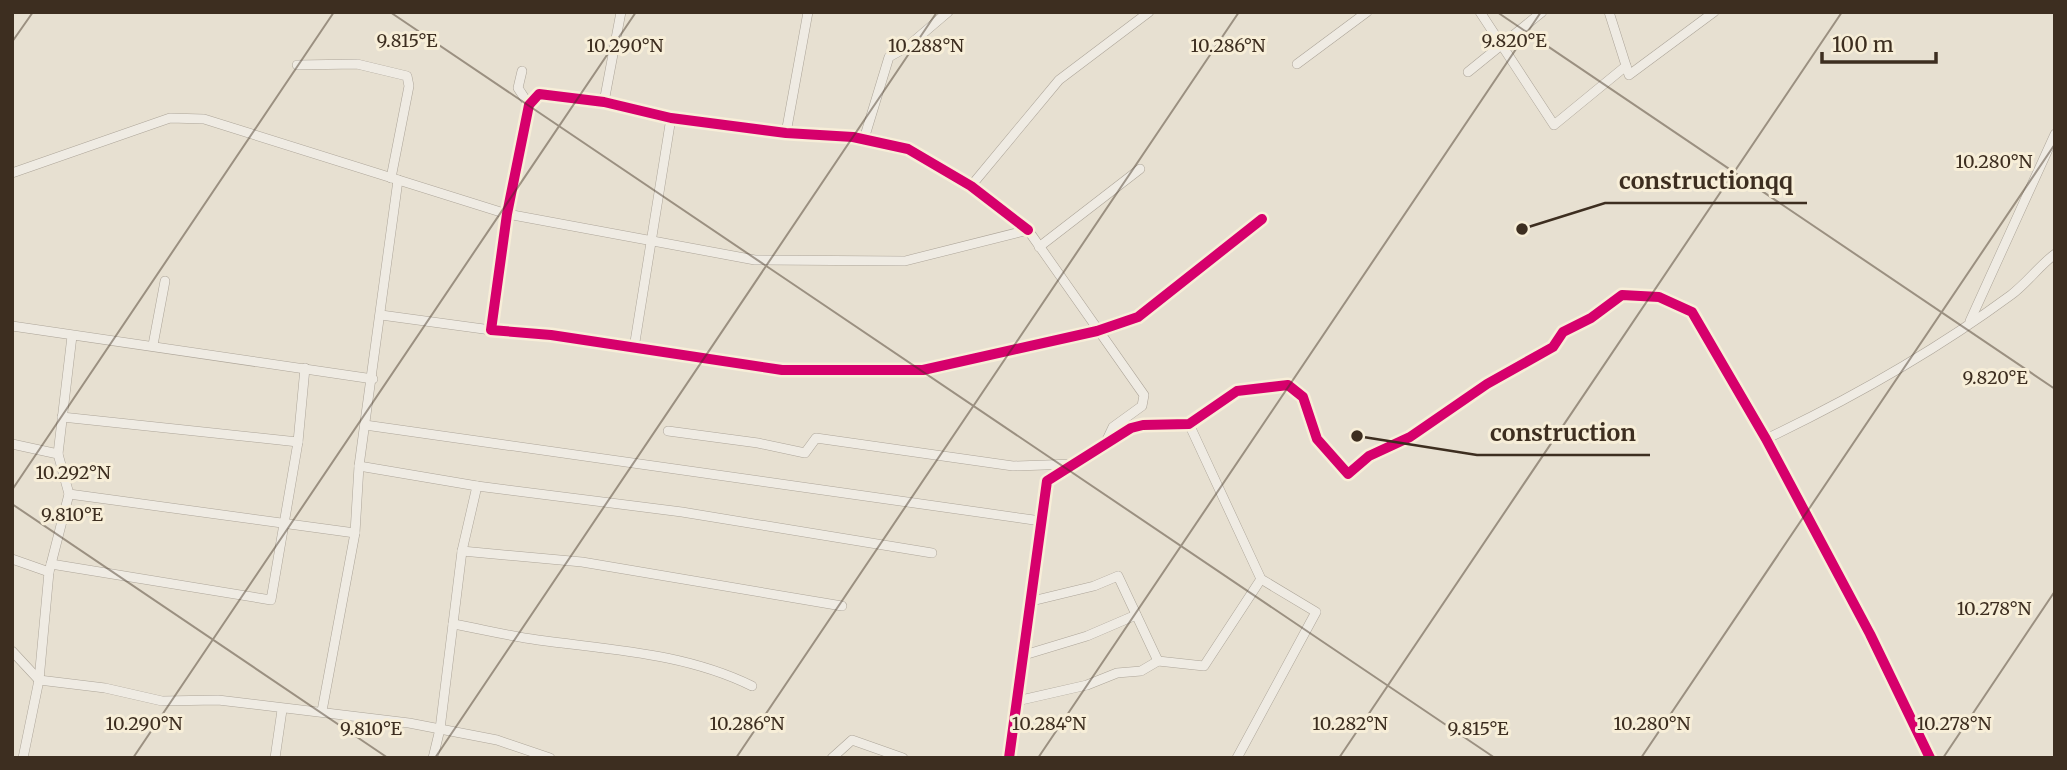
<svg xmlns="http://www.w3.org/2000/svg" width="2067" height="770" font-family="Merriweather,serif">
	<style>
		.lines { fill: none; stroke-linecap: round; stroke-linejoin: round }
		.minor-casing { stroke: #ada599; stroke-width: 10 }
		.minor { stroke: #efebe3; stroke-width: 9 }
		.cycleway-casing { stroke: #f7eed8; stroke-width: 15 }
		.cycleway { stroke: #d6006c; stroke-width: 10 }
		.ticks { fill: none; stroke: #3d2e20; stroke-width: 2; stroke-opacity: 0.45 }
		.ticks-label { font-size: 18px; text-anchor: middle; fill: #3d2e20; stroke: #f7eed8; stroke-width: 6; stroke-linejoin: round; paint-order: stroke }
		.leader { fill: none; stroke: #3d2e20; stroke-width: 2.5 }
		.callout-dot { fill: #3d2e20; stroke: #f7eed8; stroke-width: 2.5 }
		.callout-label { font-size: 23px; text-anchor: middle; font-weight: bold; fill: #3d2e20; stroke: #f7eed8; stroke-width: 6; stroke-linejoin: round; paint-order: stroke }
	</style>
	<rect width="100%" height="100%" fill="#e7e0d1"/>
	<g class="lines">
		<defs>
			<g id="minor">
				<polyline points="1480,12 1554,125 1626,66"/>
				<polyline points="1609,12 1629,75 1714,12"/>
				<polyline points="1297,64 1367,12"/>
				<polyline points="297,65 357,64 407,76 409,86 391,178"/>
				<polyline points="522,71 518,88 529,105"/>
				<polyline points="1468,72 1542,12"/>
				<polyline points="604,102 621,12"/>
				<polyline points="786,133 808,12"/>
				<polyline points="864,139 889,57 907,47 948,12"/>
				<polyline points="12,173 170,118 204,119 507,214 755,260 905,261 1028,230 1144,395 1142,406 1113,427 1105,444"/>
				<polyline points="971,186 1059,80 1149,12"/>
				<polyline points="1028,230 971,186 908,149 853,137 786,133 671,118 604,102 539,94 529,105 507,214 491,330 551,335 782,370 923,370 1097,331 1138,317 1262,219"/>
				<polyline points="1039,247 1140,169"/>
				<polyline points="381,315 491,330"/>
				<polyline points="1970,321 2055,134"/>
				<polyline points="12,326 373,379"/>
				<polyline points="153,345 165,281"/>
				<polyline points="634,348 671,118"/>
				<polyline points="62,417 298,442"/>
				<polyline points="1189,424 1261,579 1316,612 1237,758"/>
				<polyline points="365,425 1041,521"/>
				<polyline points="668,431 758,443 805,453 816,438 1013,466 1074,464"/>
				<path d="M 1766,439 C 1852,398 1935,351 2011,295 C 2027,283 2039,266 2055,254"/>
				<polyline points="12,444 58,454 69,494 49,572 39,680 23,758"/>
				<polyline points="58,454 72,336"/>
				<polyline points="359,466 477,486 682,512 932,553"/>
				<polyline points="69,494 355,533"/>
				<polyline points="462,551 582,562 842,606"/>
				<polyline points="12,559 49,572"/>
				<polyline points="51,564 271,600 298,442 305,368"/>
				<path d="M 453,624 C 481,629 509,636 538,640 C 611,650 685,653 752,686"/>
				<polyline points="12,651 39,680 105,688 162,701 218,700 409,723 497,740 550,758"/>
				<polyline points="1021,656 1087,636 1136,615"/>
				<polyline points="1158,661 1204,666 1261,579"/>
				<polyline points="1017,701 1087,685 1117,673 1141,671 1158,661 1118,576 1094,586 1032,601"/>
				<polyline points="322,711 355,533 359,466 398,180"/>
				<polyline points="275,758 282,710"/>
				<polyline points="433,758 440,729 462,551 477,486"/>
				<polyline points="832,758 852,740 903,758"/>
				<polyline points="1009,758 1047,481 1131,428 1143,425 1189,424 1237,391 1288,385 1303,397 1317,439 1348,474 1369,456 1410,437 1487,384 1553,347 1563,332 1591,318 1622,295 1659,297 1692,312 1766,439 1870,634 1930,758"/>
			</g>
		</defs>
		<!-- minor casing -->
		<use href="#minor" class="minor-casing"/>
		<!-- minor -->
		<use href="#minor" class="minor"/>
		<defs>
			<g id="cycleway">
				<polyline points="1028,230 971,186 908,149 853,137 786,133 671,118 604,102 539,94 529,105 507,214 491,330 551,335 782,370 923,370 1097,331 1138,317 1262,219"/>
				<polyline points="1009,758 1047,481 1131,428 1143,425 1189,424 1237,391 1288,385 1303,397 1317,439 1348,474 1369,456 1410,437 1487,384 1553,347 1563,332 1591,318 1622,295 1659,297 1692,312 1766,439 1870,634 1930,758"/>
			</g>
		</defs>
		<!-- cycleway casing -->
		<use href="#cycleway" class="cycleway-casing"/>
		<!-- cycleway -->
		<use href="#cycleway" class="cycleway"/>
	</g>
	<!-- ticks -->
	<path class="ticks" d="M 390,12 L 1495,758M 1497,12 L 2055,389M 12,42 L 33,12M 12,490 L 334,12M 12,504 L 388,758M 133,758 L 636,12M 435,758 L 937,12M 736,758 L 1239,12M 1038,758 L 1541,12M 1339,758 L 1842,12M 1641,758 L 2055,144M 1943,758 L 2055,591"/>
	<g class="ticks-label">
		<text x="407" y="47">9.815°E</text>
		<text x="1514" y="47">9.820°E</text>
		<text x="625" y="52">10.290°N</text>
		<text x="926" y="52">10.288°N</text>
		<text x="1228" y="52">10.286°N</text>
		<text x="1994" y="168">10.280°N</text>
		<text x="1995" y="384">9.820°E</text>
		<text x="73" y="479">10.292°N</text>
		<text x="72" y="521">9.810°E</text>
		<text x="1994" y="615">10.278°N</text>
		<text x="144" y="730">10.290°N</text>
		<text x="747" y="730">10.286°N</text>
		<text x="1049" y="730">10.284°N</text>
		<text x="1350" y="730">10.282°N</text>
		<text x="1652" y="730">10.280°N</text>
		<text x="1954" y="730">10.278°N</text>
		<text x="371" y="735">9.810°E</text>
		<text x="1478" y="735">9.815°E</text>
	</g>
	<!-- callouts -->
	<path class="leader" d="M1522 229L1605 203H1807M1357 436L1477 455H1650"/>
	<g class="callout-dot">
		<circle cx="1522" cy="229" r="7"/>
		<circle cx="1357" cy="436" r="7"/>
	</g>
	<g class="callout-label">
		<text x="1706" y="189">constructionqq</text>
		<text x="1563" y="441">construction</text>
	</g>
	<!-- border -->
	<rect width="2067" height="770" fill="none" stroke="#3d2e20" stroke-width="28"/>
	<!-- scale -->
	<path d="M1822 52v10h114v-10" fill="none" stroke="#3d2e20" stroke-width="3.5"/>
	<text x="1832" y="52" font-size="21" fill="#3d2e20" stroke="#f7eed8" stroke-width="5" paint-order="stroke">100 m</text>
</svg>
